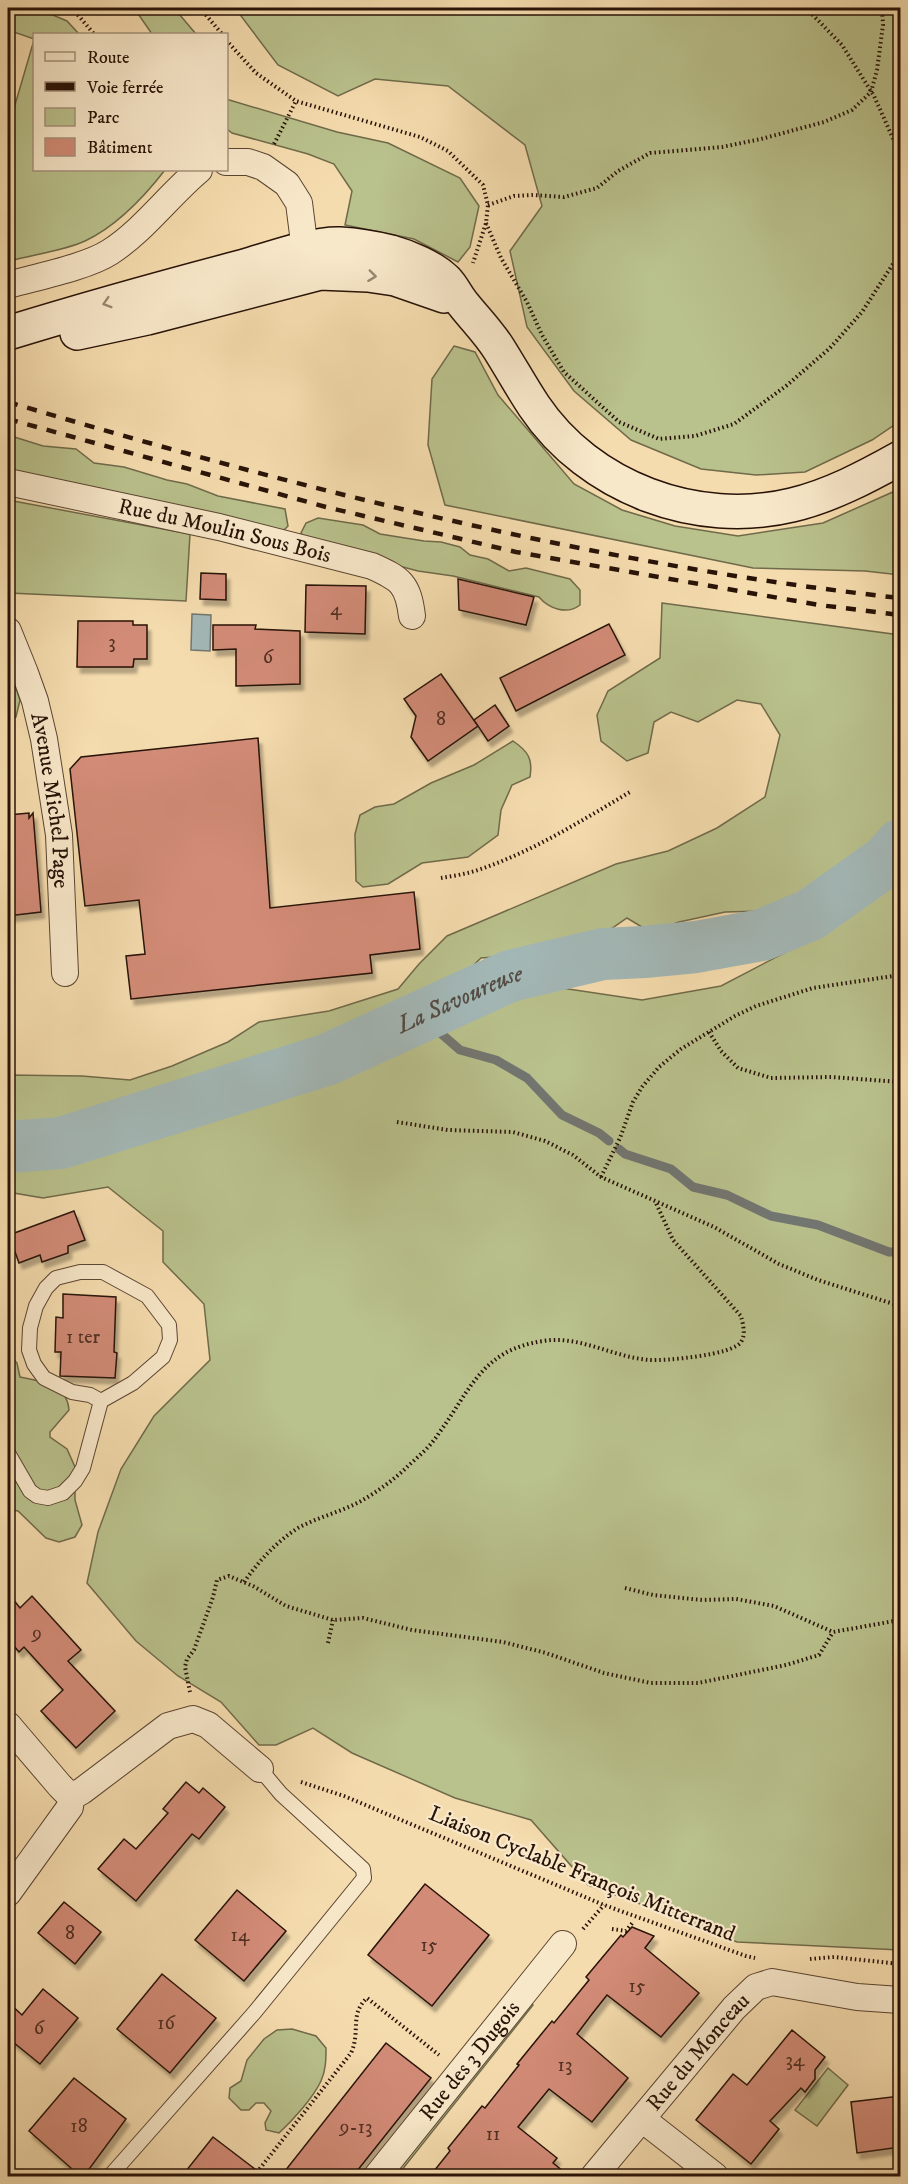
<svg xmlns="http://www.w3.org/2000/svg" width="908" height="2184" font-family="'IM FELL DW Pica',serif">
	<style>
		.green { fill: #b9c18c; stroke: #706a4a; stroke-width: 1.5 }
		.water { fill: #a3b8b7; stroke: #727671; stroke-width: 1.5 }
		.lines { fill: none; stroke-linecap: round; stroke-linejoin: round }
		.stream { stroke: #727671; stroke-width: 9 }
		.river { stroke: #a3b8b7; stroke-width: 52 }
		.building { fill: #d28b77; stroke: #281207; stroke-width: 1.5; filter: url(#shadow) }
		.lane-casing { stroke: #5b4431; stroke-width: 16 }
		.street-casing { stroke: #5b4431; stroke-width: 28 }
		.secondary-casing { stroke: #281207; stroke-width: 36 }
		.path { stroke: #281207; stroke-width: 4; stroke-dasharray: 1.5 3; stroke-linecap: butt }
		.lane { stroke: #f8e8ca; stroke-width: 14 }
		.street { stroke: #f8e8ca; stroke-width: 26 }
		.secondary { stroke: #f8e8ca; stroke-width: 33 }
		.rail { stroke: #281207; stroke-width: 4.5; stroke-dasharray: 10 10; stroke-linecap: butt }
		.oneway { stroke: #9a8872 }
		.labels { text-anchor: middle; dominant-baseline: central; stroke-width: 4.5; stroke-linejoin: round; paint-order: stroke }
		.number-label { font-size: 20px; fill: #523023 }
		.street-label { font-size: 22px; fill: #281207; stroke: #f8e8ca }
		.water-label { font-size: 24px; font-style: italic; fill: #534c45; stroke: #f8e8ca }
	</style>
	<defs>
		<filter id="shadow"><feDropShadow dx="3.5" dy="6" stdDeviation="1.5" flood-color="#0004"/></filter>
	</defs>
	<rect width="100%" height="100%" fill="#f5dcae"/>
	<filter id="stains"><feTurbulence type="fractalNoise" baseFrequency=".00333" numOctaves="4"/><feColorMatrix values="0 0 0 0 .2 0 0 0 0 .09 0 0 0 0 .02 0 0 0 .5 -.17"/></filter>
	<radialGradient id="worn" r=".72"><stop offset=".6" stop-color="#630" stop-opacity="0"/><stop offset="1" stop-color="#630" stop-opacity=".3"/></radialGradient>
	<!-- green -->
	<g class="green">
		<polygon points="8,8 48,8 48,13 67,21 79,34 34,34 34,39 8,30"/>
		<polygon points="134,8 174,8 196,34 152,34"/>
		<polygon points="235,8 900,8 900,421 872,440 805,472 756,475 701,469 631,440 574,391 527,327 510,251 542,206 525,145 448,86 375,79 338,96 278,65"/>
		<path d="M 34,40 L 34,170 L 165,170 C 144,197 117,226 85,241 C 66,250 29,256 8,261 L 8,122 L 10,122 Z"/>
		<polygon points="226,99 337,132 388,143 460,178 479,206 470,247 458,262 414,239 345,225 352,191 334,164 308,154 232,133 227,129"/>
		<polygon points="454,346 475,352 498,395 574,484 622,510 675,526 738,536 823,523 895,491 900,486 900,575 865,571 753,568 445,505 428,445 432,379"/>
		<polygon points="8,435 43,446 76,449 94,463 124,467 167,480 187,484 218,496 285,509 288,526 279,535 8,474"/>
		<polygon points="8,500 190,534 186,601 9,593"/>
		<path d="M 318,518 L 363,525 L 380,534 L 424,541 L 441,542 L 460,547 L 470,555 L 488,559 L 509,571 L 526,568 L 570,579 L 580,590 L 580,605 C 567,615 549,609 539,597 L 453,576 L 418,571 L 308,542 L 301,533 L 306,523 Z"/>
		<polygon points="662,603 900,635 900,823 893,829 880,851 810,893 766,911 725,912 679,922 650,932 627,918 595,940 509,956 481,958 450,988 418,1007 396,1010 334,1038 271,1060 184,1084 138,1103 58,1125 8,1127 8,1075 82,1076 130,1080 172,1066 228,1042 259,1022 329,1011 398,989 419,964 447,936 616,864 668,851 717,828 765,797 780,735 761,704 737,700 698,722 671,712 654,722 648,753 627,761 601,741 597,715 608,691 660,658"/>
		<polygon points="8,680 14,682 20,700 16,717 8,720"/>
		<path d="M 513,741 C 528,751 533,759 530,777 L 512,785 L 501,810 L 498,835 L 468,857 L 422,863 L 388,884 L 363,887 L 356,881 L 355,834 L 360,815 L 375,807 L 394,804 L 431,783 L 474,765 Z"/>
		<polygon points="900,861 900,1950 737,1942 671,1915 588,1885 531,1820 455,1798 352,1753 313,1728 276,1745 259,1745 221,1702 178,1676 136,1641 87,1583 98,1532 121,1469 154,1416 210,1360 204,1304 163,1262 163,1231 108,1187 43,1198 8,1192 8,1164 30,1161 89,1148 326,1074 499,1001 555,987 642,1000 721,986 805,942"/>
		<path d="M 8,1353 L 17,1363 L 20,1377 C 42,1382 67,1383 69,1410 L 50,1432 L 50,1437 L 67,1449 L 75,1467 L 75,1500 L 82,1525 L 75,1537 L 59,1542 L 46,1538 L 18,1511 L 8,1509 Z"/>
		<polygon points="531,2003 533,2005 397,2176 393,2176"/>
		<path d="M 292,2029 L 316,2036 L 326,2048 C 326,2059 326,2070 321,2081 C 313,2098 293,2120 279,2133 L 266,2130 L 265,2123 L 271,2111 L 264,2103 L 256,2103 L 249,2110 L 241,2110 L 229,2098 L 230,2088 L 241,2081 L 247,2060 L 264,2039 L 277,2030 Z"/>
		<polygon points="828,2068 848,2085 817,2126 795,2110"/>
	</g>
	<!-- water -->
	<polygon class="water" points="192,614 211,615 210,651 191,650"/>
	<g class="lines">
		<!-- stream -->
		<g class="stream">
			<polyline points="422,1017 460,1050 496,1060 527,1078 562,1115 599,1133 609,1141"/>
			<polyline points="619,1149 625,1154 671,1169 693,1187 727,1195 771,1216 818,1225 889,1252 900,1252"/>
		</g>
		<!-- river -->
		<path class="river" id="s1" d="M 8,1147 L 61,1143 L 326,1060 L 510,976 L 603,954 L 644,952 L 696,947 L 762,935 L 810,915 L 886,861 L 900,845"/>
	</g>
	<!-- building -->
	<g class="building">
		<polygon points="201,573 226,574 226,600 200,599"/>
		<polygon points="458,579 534,597 526,625 459,610"/>
		<polygon points="306,585 366,586 365,634 305,632"/>
		<polygon points="78,621 133,621 133,625 147,625 147,659 134,659 133,667 77,667"/>
		<polygon points="609,624 625,655 516,711 500,678"/>
		<polygon points="213,625 256,625 255,629 300,631 300,684 236,686 236,649 213,650"/>
		<polygon points="441,674 478,726 428,761 411,737 416,716 404,699"/>
		<polygon points="495,705 509,726 488,741 474,720"/>
		<polygon points="258,738 270,908 414,892 420,949 370,955 372,973 131,999 126,956 145,954 139,900 85,906 70,769 81,757"/>
		<polygon points="29,813 29,818 33,813 41,912 8,916 8,815"/>
		<polygon points="74,1211 85,1240 68,1246 68,1253 42,1262 40,1255 19,1263 9,1235"/>
		<polygon points="63,1294 116,1297 114,1352 117,1353 115,1378 60,1376 61,1352 55,1352 56,1317 63,1318"/>
		<polygon points="8,1593 20,1608 32,1596 81,1650 68,1661 115,1711 76,1748 41,1711 63,1690 24,1647 19,1652 8,1639"/>
		<polygon points="186,1782 199,1793 203,1788 225,1807 199,1839 192,1834 136,1901 98,1869 124,1839 136,1849 168,1813 163,1809"/>
		<polygon points="425,1884 489,1935 432,2006 368,1955"/>
		<polygon points="237,1890 286,1931 244,1981 195,1940"/>
		<polygon points="64,1902 101,1932 75,1964 38,1933"/>
		<polygon points="632,1927 654,1936 645,1948 699,1993 661,2037 607,1995 592,2014 577,2034 628,2078 592,2122 549,2089 518,2127 557,2158 553,2163 569,2176 430,2176 450,2151 448,2148 482,2106 485,2108 519,2065 517,2064 552,2021 554,2023 589,1980 586,1977 621,1935 623,1937"/>
		<polygon points="162,1974 216,2018 170,2073 117,2029"/>
		<polygon points="43,1989 78,2018 40,2064 8,2038 8,2002 22,2015"/>
		<polygon points="792,2030 825,2057 815,2070 815,2079 805,2092 801,2088 770,2121 779,2129 751,2164 696,2120 733,2074 747,2085"/>
		<polygon points="386,2043 431,2078 353,2176 281,2176"/>
		<polygon points="74,2078 126,2119 84,2176 80,2176 29,2131"/>
		<polygon points="900,2096 900,2147 857,2153 851,2102"/>
		<polygon points="213,2137 264,2176 182,2176"/>
	</g>
	<g class="lines">
		<defs>
			<g id="lane">
				<polyline points="8,1453 30,1491 37,1496 48,1498 63,1493 75,1481 83,1468 101,1401 133,1383 163,1357 170,1340 169,1325 147,1296 103,1272 80,1272 56,1278 46,1288 36,1306 30,1328 29,1350 34,1364 44,1378 72,1392 90,1395 101,1401"/>
				<polyline points="110,2176 254,2013 364,1878 363,1869 281,1794 260,1769"/>
			</g>
			<g id="street">
				<polyline points="226,162 248,162 263,167 287,184 299,203 305,250"/>
				<path d="M 8,285 C 36,277 87,267 110,252 C 144,230 168,196 199,170"/>
				<path id="s2" d="M 8,482 L 219,527 L 372,566 C 401,579 408,584 412,616"/>
				<path id="s3" d="M 8,631 L 25,673 L 35,701 L 44,739 L 59,835 L 65,973"/>
				<polyline points="8,1725 60,1786 71,1797"/>
				<polyline points="71,1797 82,1791 168,1726 193,1719 208,1725 260,1769"/>
				<polyline points="8,1893 70,1807 71,1797"/>
				<polyline points="642,2119 715,2176"/>
				<path id="s4" d="M 377,2176 L 563,1944"/>
				<path id="s5" d="M 594,2176 L 734,2008 L 756,1987 L 772,1982 L 857,1997 L 900,2000"/>
			</g>
			<g id="secondary">
				<path d="M 8,333 C 86,309 165,287 245,266 C 272,258 313,243 340,244 C 357,245 375,248 391,252 C 409,257 433,267 446,280 C 453,287 457,297 464,305 C 476,320 489,333 499,349 C 511,368 522,388 534,406 C 589,488 697,528 792,505 C 830,496 866,477 900,458"/>
				<polyline points="77,333 147,318 320,273 368,275 395,279 444,296"/>
			</g>
		</defs>
		<!-- lane casing -->
		<use href="#lane" class="lane-casing"/>
		<!-- street casing -->
		<use href="#street" class="street-casing"/>
		<!-- secondary casing -->
		<use href="#secondary" class="secondary-casing"/>
		<!-- path -->
		<g class="path">
			<polyline points="72,8 94,34"/>
			<polyline points="200,8 222,34"/>
			<polyline points="806,8 842,45 874,96 900,154"/>
			<polyline points="226,40 256,73 296,101 420,137 448,151 483,185 488,205 486,223 473,263"/>
			<polyline points="274,144 296,101"/>
			<polyline points="488,205 514,196 533,195 564,197 597,188 618,171 650,153 722,147 761,139 824,122 852,110 871,92 877,70 883,25 882,8"/>
			<polyline points="486,223 501,258 527,302 542,335 564,372 619,422 659,439 695,436 734,424 786,386 830,348 862,312 900,253"/>
			<path d="M 441,878 C 453,876 466,874 478,870 C 532,852 581,821 630,792"/>
			<polyline points="709,1032 721,1051 738,1068 771,1078 831,1077 900,1082"/>
			<polyline points="397,1122 448,1130 513,1132 545,1141 573,1155 601,1177 714,1227 779,1264 818,1280 900,1306"/>
			<polyline points="601,1177 620,1138 633,1102 642,1087 659,1067 681,1049 735,1016 756,1006 813,988 900,975"/>
			<path d="M 244,1582 C 259,1561 276,1542 298,1528 C 318,1517 341,1512 361,1501 C 377,1492 395,1479 408,1466 C 419,1456 431,1446 439,1433 C 471,1389 482,1350 543,1341 C 579,1335 613,1357 649,1360 C 665,1361 733,1355 741,1342 C 746,1335 743,1324 741,1316 L 673,1240 L 655,1201"/>
			<polyline points="625,1588 653,1595 702,1600 736,1599 774,1606 833,1632 900,1620"/>
			<polyline points="328,1643 333,1620"/>
			<polyline points="190,1692 185,1667 187,1659 194,1650 213,1597 217,1580 229,1576 253,1586 286,1606 333,1620 363,1618 412,1630 503,1642 546,1653 604,1673 651,1683 698,1683 786,1665 819,1655 833,1632"/>
			<polyline points="301,1782 344,1796 604,1905 746,1956 755,1958"/>
			<polyline points="583,1929 604,1905"/>
			<polyline points="612,1929 626,1931 633,1922"/>
			<polyline points="810,1959 834,1957 900,1964"/>
			<path d="M 254,2176 L 351,2053 C 361,2031 349,2015 367,1998 L 439,2055"/>
		</g>
		<!-- lane -->
		<use href="#lane" class="lane"/>
		<!-- street -->
		<use href="#street" class="street"/>
		<!-- secondary -->
		<use href="#secondary" class="secondary"/>
		<!-- rail -->
		<g class="rail">
			<path d="M 8,402 C 300,489 597,565 900,598"/>
			<polyline points="8,419 326,507 516,552 819,605 900,615"/>
		</g>
	</g>
	<!-- one-way arrows -->
	<defs><path id="oneway-chevron" d="M-2-3.5L2.5 0L-2 3.5" fill="none" stroke-width="1.6" stroke-linecap="round" stroke-linejoin="round" transform="scale(1.5)"/></defs>
	<g class="oneway">
		<use href="#oneway-chevron" transform="translate(372 276) rotate(7)"/>
		<use href="#oneway-chevron" transform="translate(107 303) rotate(163)"/>
	</g>
	<g class="labels">
		<!-- number labels -->
		<g class="number-label">
			<text x="336" y="609">4</text>
			<text x="112" y="642">3</text>
			<text x="268" y="657">6</text>
			<text x="441" y="719">8</text>
			<text x="83" y="1337">1 ter</text>
			<text x="37" y="1633">9</text>
			<text x="70" y="1933">8</text>
			<text x="240" y="1935">14</text>
			<text x="429" y="1945">15</text>
			<text x="637" y="1986">15</text>
			<text x="166" y="2023">16</text>
			<text x="39" y="2028">6</text>
			<text x="795" y="2060">34</text>
			<text x="565" y="2065">13</text>
			<text x="79" y="2126">18</text>
			<text x="356" y="2127">9-13</text>
			<text x="493" y="2134">11</text>
		</g>
		<!-- street labels -->
		<g class="street-label">
			<text stroke="none"><textPath href="#s2" startOffset="222">Rue du Moulin Sous Bois</textPath></text>
			<text stroke="none"><textPath href="#s3" startOffset="176">Avenue Michel Page</textPath></text>
			<text transform="translate(582 1874) rotate(22)">Liaison Cyclable François Mitterrand</text>
			<text stroke="none"><textPath href="#s5" startOffset="162">Rue du Monceau</textPath></text>
			<text stroke="none"><textPath href="#s4" startOffset="148">Rue des 3 Dugois</textPath></text>
		</g>
		<!-- water labels -->
		<g class="water-label">
			<text stroke="none"><textPath href="#s1" startOffset="478">La Savoureuse</textPath></text>
		</g>
	</g>
	<!-- margin -->
	<rect width="908" height="2184" fill="none" stroke="#f5dcae" stroke-width="30"/>
	<rect x="9" y="9" width="890" height="2166" fill="none" stroke="#281207" stroke-width="3"/>
	<rect x="15" y="15" width="878" height="2154" fill="none" stroke="#281207" stroke-width="1.5"/>
	<!-- legend -->
	<rect x="33" y="33" width="195" height="138" fill="#f8e8ca" stroke="#a5927c" stroke-width="1.5"/>
	<rect x="45" y="52" width="30" height="9" fill="#f8e8ca" stroke="#a5927c" stroke-width="1.5"/>
	<text x="87" y="63" font-size="18" fill="#281207">Route</text>
	<rect x="45" y="82" width="30" height="9" fill="#281207" stroke="#a5927c" stroke-width="1.5"/>
	<text x="87" y="93" font-size="18" fill="#281207">Voie ferrée</text>
	<rect x="45" y="108" width="30" height="18" fill="#b9c18c" stroke="#a5927c" stroke-width="1.5"/>
	<text x="87" y="123" font-size="18" fill="#281207">Parc</text>
	<rect x="45" y="138" width="30" height="18" fill="#d28b77" stroke="#a5927c" stroke-width="1.5"/>
	<text x="87" y="153" font-size="18" fill="#281207">Bâtiment</text>
	<rect width="100%" height="100%" filter="url(#stains)"/>
	<rect width="100%" height="100%" fill="url(#worn)"/>
</svg>
